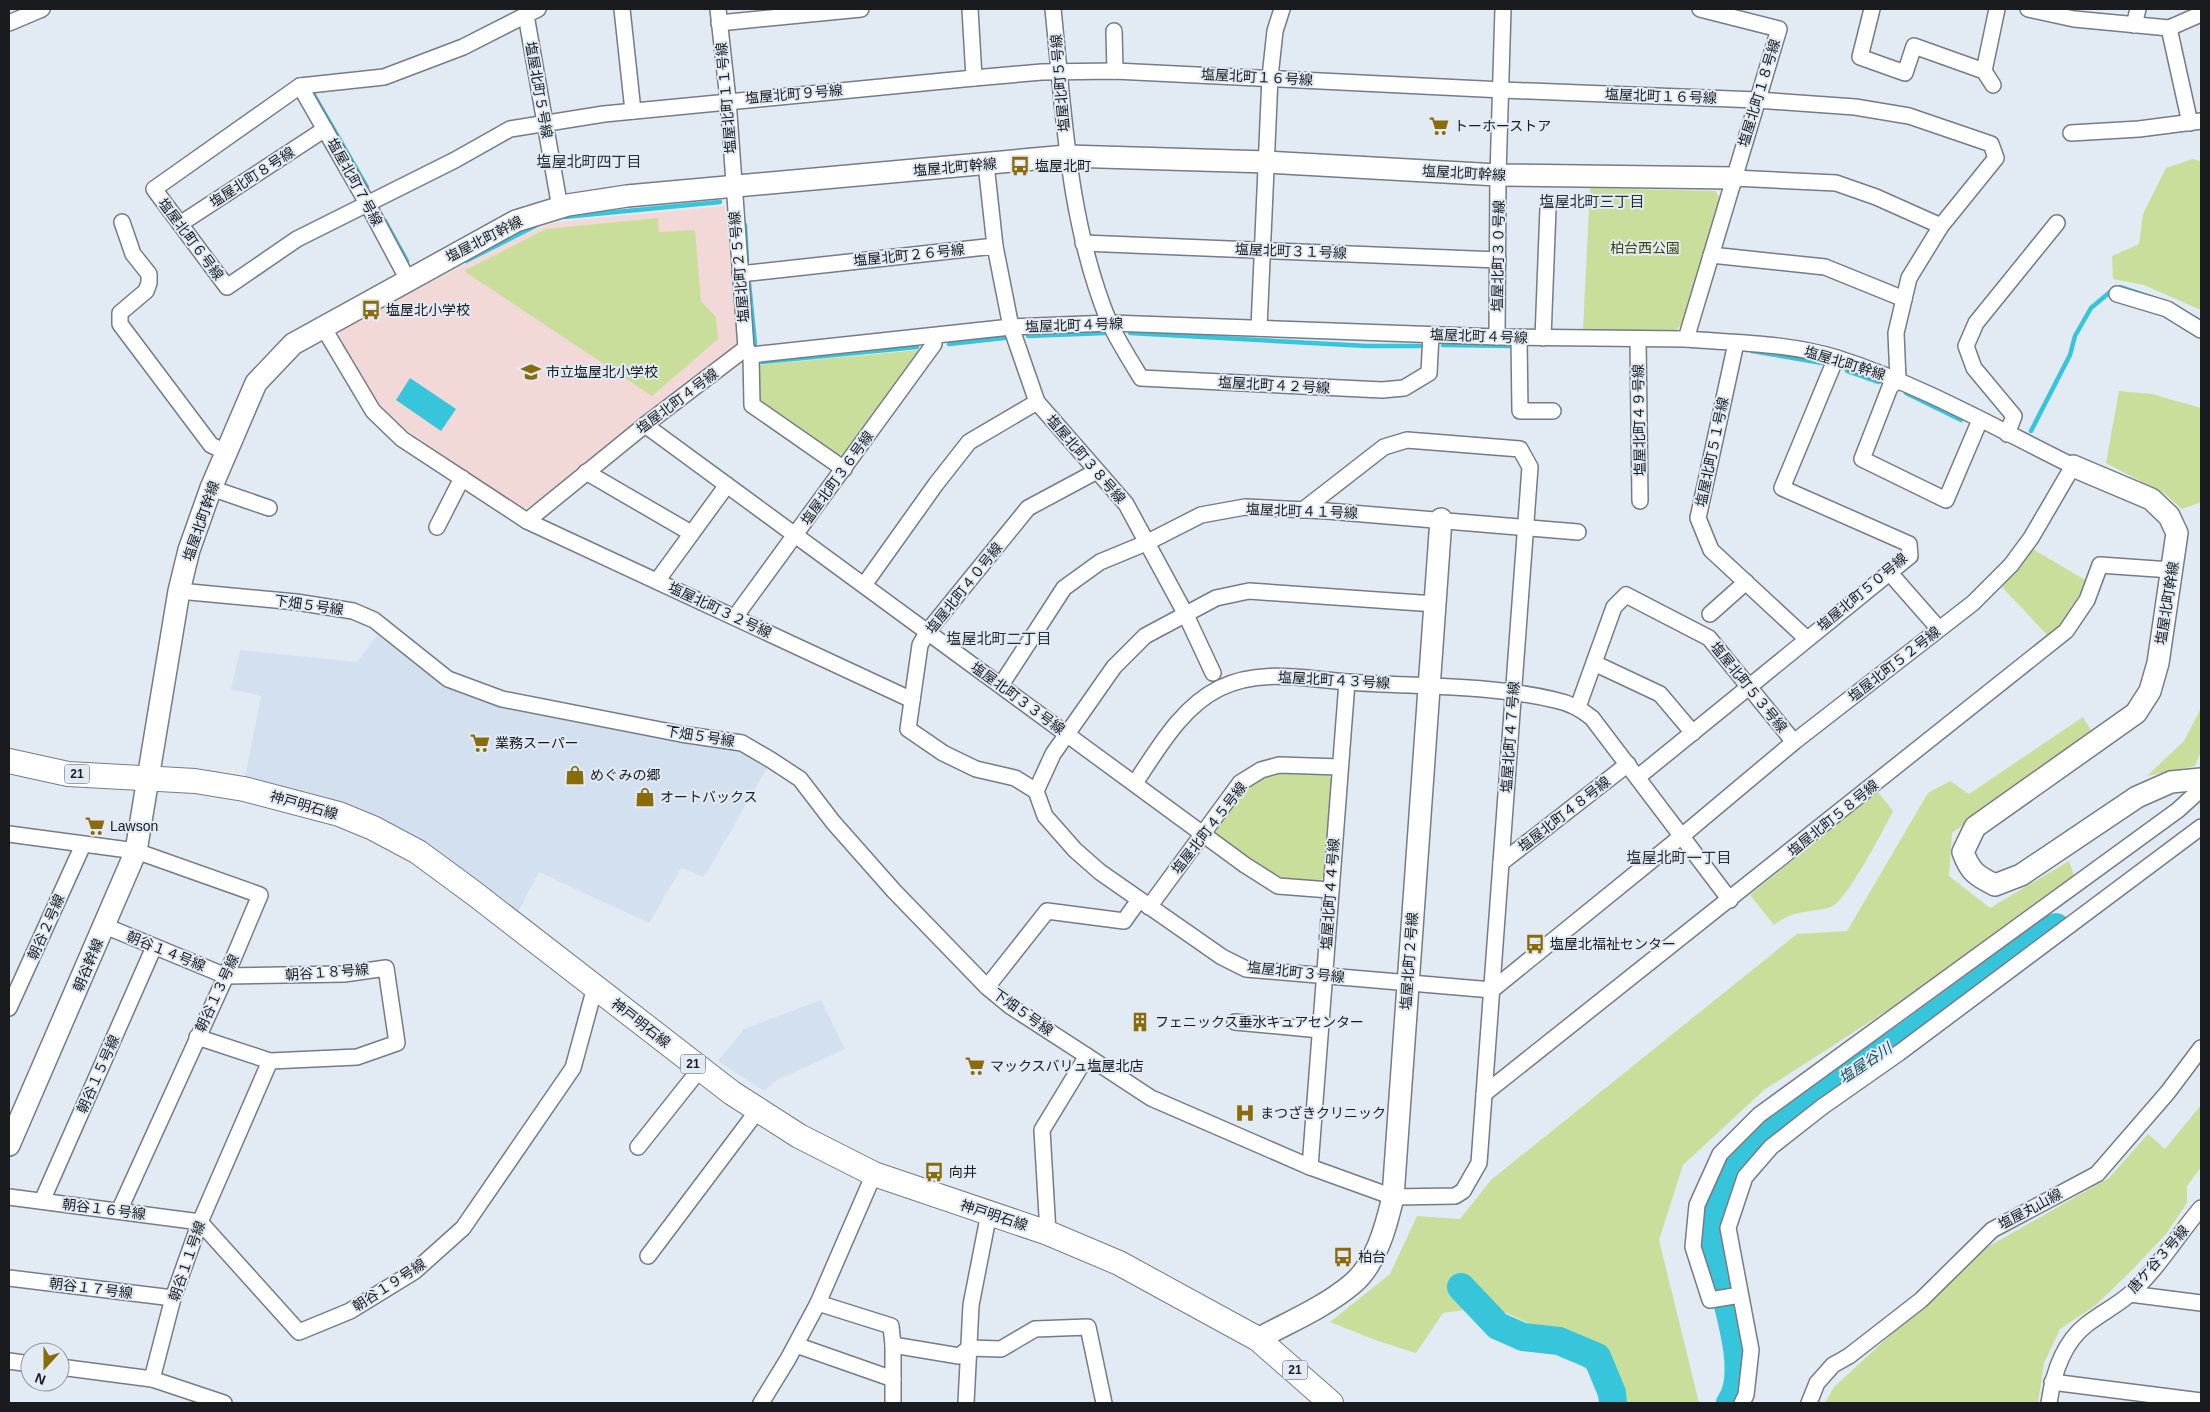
<svg xmlns="http://www.w3.org/2000/svg" width="2210" height="1412" font-family="Helvetica,'Noto Sans JP',sans-serif">
	<style>
		.built { fill: #d3e0f0 }
		.education { fill: #f3d8d8 }
		.green { fill: #cade9b }
		.water { fill: #37c5db }
		.lines { fill: none; stroke-linecap: round; stroke-linejoin: round }
		.stream { stroke: #37c5db; stroke-width: 4.5 }
		.river { stroke: #37c5db; stroke-width: 28 }
		.street-casing { stroke: #757c85; stroke-width: 18 }
		.secondary-casing { stroke: #757c85; stroke-width: 24 }
		.primary-casing { stroke: #757c85; stroke-width: 26 }
		.street { stroke: #fff; stroke-width: 15 }
		.secondary { stroke: #fff; stroke-width: 21 }
		.primary { stroke: #fff; stroke-width: 24 }
		.labels { text-anchor: middle; dominant-baseline: central; stroke-width: 4; stroke-linejoin: round; paint-order: stroke }
		.shield { fill: #e2eaf4; stroke: #55595f; stroke-width: 1 }
		.shield-label { font-size: 12px; font-weight: bold; fill: #191b1f }
		.street-label { font-size: 14px; fill: #191b1f; stroke: #e2eaf4 }
		.poi-label { font-size: 14px; fill: #191b1f; stroke: #e2eaf4; text-anchor: start }
		.park-label { font-size: 14px; fill: #394701; stroke: #e2eaf4 }
		.neighbourhood-label { font-size: 15px; fill: #292f36; stroke: #e2eaf4 }
		.water-label { font-size: 15px; font-style: italic; fill: #17515a; stroke: #e2eaf4 }
	</style>
	<rect width="100%" height="100%" fill="#e2eaf4"/>
	<!-- built -->
	<g class="built">
		<polygon points="377,635 442,680 732,748 769,765 704,877 681,868 649,923 539,872 518,912 402,830 376,817 303,792 245,777 261,696 231,689 240,650 357,662"/>
		<polygon points="821,1000 845,1049 777,1080 764,1091 718,1061 744,1029"/>
	</g>
	<!-- education -->
	<polygon class="education" points="725,206 738,337 734,347 530,507 521,508 395,422 374,397 339,338 341,328 519,237 549,224 575,220"/>
	<!-- green -->
	<g class="green">
		<polygon points="2193,159 2201,161 2201,310 2144,285 2113,279 2112,256 2139,244 2143,214 2166,168"/>
		<polygon points="1590,188 1715,191 1721,199 1682,325 1674,331 1583,330"/>
		<polygon points="658,218 659,232 695,230 701,301 716,317 718,339 652,396 464,271 546,229"/>
		<polygon points="919,350 921,353 846,454 837,455 763,405 758,397 756,368 760,365"/>
		<polygon points="2119,391 2152,394 2201,408 2201,502 2182,509 2165,494 2106,463"/>
		<path d="M 2031,548 L 2085,580 C 2077,603 2066,619 2049,637 L 2002,587 Z"/>
		<polygon points="2201,708 2201,751 2195,766 2147,776 2184,741"/>
		<polygon points="2083,717 2091,731 1952,833 1949,876 1990,908 2069,861 2075,879 1905,999 1764,1090 1683,1165 1659,1240 1699,1403 1600,1403 1592,1374 1526,1322 1492,1306 1443,1313 1416,1353 1378,1341 1330,1322 1390,1274 1417,1216 1460,1219 1491,1180 1797,934 1847,931 1928,793 1950,781 1969,794"/>
		<path d="M 1286,771 L 1327,774 L 1333,781 L 1324,877 L 1317,883 L 1281,877 L 1258,866 L 1216,834 C 1217,817 1245,786 1260,776 C 1266,772 1278,772 1286,771 Z"/>
		<path d="M 1877,791 L 1893,811 C 1884,829 1846,902 1831,907 C 1811,913 1791,910 1774,925 L 1750,895 Z"/>
		<polygon points="2201,1105 2201,1167 2187,1186 2187,1203 2166,1234 2130,1272 2096,1305 2060,1329 2044,1363 2038,1403 1825,1403 1834,1387 1984,1249 2109,1178 2148,1134 2165,1149"/>
	</g>
	<!-- water -->
	<polygon class="water" points="410,378 456,409 441,431 396,400"/>
	<g class="lines">
		<!-- stream -->
		<g class="stream">
			<polyline points="314,95 367,187"/>
			<polyline points="564,217 720,202"/>
			<polyline points="385,221 407,261"/>
			<polyline points="745,225 747,261"/>
			<polyline points="466,261 537,225"/>
			<polyline points="749,283 755,344"/>
			<polyline points="2179,309 2201,322"/>
			<polyline points="1130,333 1366,346 1420,346"/>
			<polyline points="1028,336 1105,333"/>
			<polyline points="949,344 1004,338"/>
			<polyline points="1443,345 1513,346"/>
			<polyline points="1752,351 1822,363"/>
			<polyline points="762,362 917,347"/>
			<polyline points="1847,371 1878,382"/>
			<polyline points="1906,393 1961,420"/>
			<polyline points="2031,431 2070,355 2075,336 2091,308 2110,292 2120,287 2156,299"/>
		</g>
		<!-- river -->
		<g class="river">
			<polyline points="1461,1287 1498,1326 1523,1337 1559,1341 1597,1357 1612,1393 1613,1403"/>
			<path d="M 1730,1403 C 1756,1367 1715,1277 1712,1234 C 1710,1204 1724,1169 1744,1147 C 1776,1113 1820,1094 1859,1069 C 1926,1024 1990,974 2056,927"/>
		</g>
		<defs>
			<g id="street">
				<polyline points="538,9 526,15 560,208"/>
				<polyline points="622,9 633,111"/>
				<polyline points="718,9 728,100 746,348"/>
				<path d="M 1053,9 C 1064,115 1068,222 1109,322 C 1118,341 1130,360 1141,378 L 1382,390 L 1404,388 L 1429,373 L 1431,335"/>
				<polyline points="1872,9 1860,57 1905,73 1914,46 1984,71 1997,9"/>
				<polyline points="2028,9 2074,19 2169,28 2201,14"/>
				<polyline points="526,15 463,47 384,77 300,86 154,189 227,287 297,239 455,160 510,129 604,114 974,78 970,9"/>
				<polyline points="9,23 42,9"/>
				<polyline points="719,23 861,9"/>
				<polyline points="2134,25 2138,9"/>
				<polyline points="2169,28 2190,123"/>
				<polyline points="1114,31 1115,71"/>
				<polyline points="1984,71 1993,85"/>
				<polyline points="974,78 1042,72 1115,71 1503,90 1757,100 1855,107 1909,116 1991,144 1996,158 1941,226 1909,278 1896,333 1898,380 1890,387 1862,459 1946,500 1980,420"/>
				<polyline points="300,86 367,203 408,280"/>
				<polyline points="2071,133 2139,129 2201,121"/>
				<polyline points="986,164 995,246"/>
				<polyline points="1734,178 1836,183 1876,197 1941,226"/>
				<polyline points="122,222 133,254 149,274 149,283 146,291 120,313 120,324 211,445 226,452"/>
				<polyline points="180,224 325,129"/>
				<polyline points="1083,243 1498,260"/>
				<polyline points="1711,255 1825,267 1904,299"/>
				<polyline points="740,274 995,246 1011,327 1037,402 1126,504 1185,613 1213,673"/>
				<polyline points="2117,294 2167,309 2201,330"/>
				<polyline points="323,327 373,411 402,439 527,521 912,700"/>
				<polyline points="1259,328 1270,77 1275,31 1282,9"/>
				<polyline points="1497,337 1498,175 1503,9"/>
				<polyline points="1519,338 1520,411 1553,411"/>
				<polyline points="1543,338 1548,208"/>
				<polyline points="1638,339 1640,501"/>
				<polyline points="1736,343 1698,518 1711,550 1807,639"/>
				<polyline points="751,355 752,405 844,469"/>
				<polyline points="645,425 1245,865 1278,886 1330,890"/>
				<polyline points="2007,434 2014,416 1974,368 1966,346 1976,323 2057,223"/>
				<polyline points="586,472 691,533"/>
				<polyline points="211,488 269,508"/>
				<polyline points="1303,510 1384,447 1407,440 1520,449 1530,467 1479,1163 1463,1191 1455,1196 1393,1197 1310,1167 1347,682"/>
				<polyline points="527,521 645,425 746,348 751,355 1011,327 1110,323 1497,337 1686,339"/>
				<polyline points="437,527 462,478"/>
				<polyline points="1889,572 1939,629"/>
				<polyline points="657,581 727,485"/>
				<polyline points="864,585 936,484 969,442 1037,402"/>
				<polyline points="179,591 296,602 353,611 374,620 448,679 502,699 681,734 742,743 771,760 800,779 833,822 894,891 987,987 1010,1006 1087,1056 1042,1130 1048,1233"/>
				<path d="M 1435,604 L 1249,591 L 1216,598 L 1145,636 L 1114,667 L 1053,754 L 1036,791 L 1045,816 L 1075,850 L 1100,872 L 1222,957 L 1246,969 L 1492,990 L 1683,835 L 1794,742 L 1973,603 L 2011,565 L 2031,538 L 2073,466 C 1996,428 1919,384 1837,358 C 1788,343 1737,343 1686,339 L 1779,29 L 1700,9"/>
				<polyline points="1710,614 1746,582"/>
				<polyline points="735,617 934,344 932,336"/>
				<polyline points="1594,663 1660,694 1693,733"/>
				<polyline points="1001,685 1064,588 1100,562 1146,543 1201,515 1245,507 1327,511 1578,532"/>
				<polyline points="1578,707 1614,607 1626,595 1709,638 1794,742"/>
				<polyline points="1638,777 1910,556 1909,544 1782,488 1836,358"/>
				<path d="M 1135,783 C 1158,749 1181,707 1220,688 C 1260,668 1305,679 1347,682 C 1417,687 1487,684 1555,700 C 1570,703 1581,709 1592,718 L 1730,900"/>
				<polyline points="1036,791 1015,778 976,769 943,753 908,729 920,645 928,631 1028,508 1097,471"/>
				<polyline points="9,834 136,851 260,895 226,976 119,1211"/>
				<polyline points="1501,863 1628,764"/>
				<polyline points="1149,907 1240,783 1261,770 1279,765 1340,767"/>
				<polyline points="105,926 226,976 344,974 386,968 397,1043 357,1057 270,1061 197,1037"/>
				<polyline points="987,987 1047,911 1124,921 1139,900"/>
				<polyline points="9,1008 83,845"/>
				<polyline points="1235,1022 1320,1030"/>
				<polyline points="1087,1056 1151,1098 1310,1167"/>
				<polyline points="1484,1094 2066,631 2087,600 2100,565 2171,570"/>
				<polyline points="638,1147 700,1069"/>
				<polyline points="9,1197 200,1222 299,1332 350,1311 415,1271 463,1228 573,1068 595,987"/>
				<polyline points="42,1201 154,947"/>
				<polyline points="648,1256 758,1110"/>
				<polyline points="9,1278 173,1298"/>
				<polyline points="2130,1294 2201,1303"/>
				<polyline points="1740,1295 1710,1300 1693,1247 1697,1205 1720,1154 1759,1115 2178,810 2201,789"/>
				<polyline points="818,1303 891,1326 893,1345 959,1356 969,1348 1001,1349 1035,1329 1088,1327 1104,1403"/>
				<polyline points="796,1345 893,1379"/>
				<polyline points="9,1361 30,1364"/>
				<polyline points="60,1367 152,1379 173,1298 200,1222 270,1061"/>
				<polyline points="152,1379 224,1403"/>
				<polyline points="2052,1382 2201,1401"/>
				<polyline points="761,1403 788,1359 818,1303 874,1174"/>
				<polyline points="893,1403 893,1345"/>
				<polyline points="966,1403 971,1305 989,1213"/>
				<polyline points="1742,1403 1746,1395 1751,1350 1728,1228 1745,1177 1771,1147 1822,1107 1899,1053 2201,827"/>
				<polyline points="1809,1403 1817,1383 1833,1365 1849,1356 1921,1300 1992,1230 2097,1174 2168,1092 2201,1048"/>
				<path d="M 2049,1403 C 2053,1375 2062,1344 2086,1325 C 2100,1314 2116,1306 2130,1294 C 2157,1270 2177,1236 2201,1208"/>
			</g>
			<g id="secondary">
				<path d="M 2073,466 L 2151,499 L 2169,516 L 2177,533 L 2158,663 L 2150,691 L 2136,713 L 1975,827 L 1963,852 C 1970,872 1977,876 1995,885 L 2021,875 L 2137,797 L 2171,782 L 2201,779"/>
				<polyline points="9,1145 136,851 179,591 189,550 211,488 256,383 293,344 516,221 568,205 627,196 1067,156 1267,162 1498,175 1734,178"/>
				<path d="M 1258,1339 C 1289,1322 1323,1308 1351,1285 C 1376,1265 1386,1227 1393,1197 L 1441,519"/>
			</g>
			<polyline id="primary" points="9,761 68,774 195,781 244,789 339,814 373,828 418,852 475,894 732,1093 799,1136 874,1174 1048,1233 1119,1263 1258,1339 1331,1403"/>
		</defs>
		<!-- street casing -->
		<use href="#street" class="street-casing"/>
		<!-- secondary casing -->
		<use href="#secondary" class="secondary-casing"/>
		<!-- primary casing -->
		<use href="#primary" class="primary-casing"/>
		<!-- street -->
		<use href="#street" class="street"/>
		<!-- secondary -->
		<use href="#secondary" class="secondary"/>
		<!-- primary -->
		<use href="#primary" class="primary"/>
	</g>
	<!-- icons -->
	<defs>
		<symbol id="supermarket-bare" viewBox="-9 -9 18 18"><path d="M-6-5.5h2.5l.6 2H6L4.5 2H-2.5L-4.4-4H-6ZM-1.5 3.2a1.3 1.3 0 1 0 .1 0ZM3 3.2a1.3 1.3 0 1 0 .1 0Z" fill="#8a6b0a" stroke="#e2eaf4" stroke-width="2.5" paint-order="stroke"/></symbol>
		<symbol id="bus-bare" viewBox="-9 -9 18 18"><path d="M-5-6H5V4H4V6H2V4H-2V6H-4V4H-5ZM-3.5-4V0h7V-4ZM-3.5 1.2v1.5H-2V1.2ZM2 1.2v1.5H3.5V1.2Z" fill="#8a6b0a" stroke="#e2eaf4" stroke-width="2.5" paint-order="stroke"/></symbol>
		<symbol id="school-bare" viewBox="-9 -9 18 18"><path d="M0-5L7-2L0 1L-7-2ZM-4 1L0 2.5L4 1V4Q0 6-4 4Z" fill="#8a6b0a" stroke="#e2eaf4" stroke-width="2.5" paint-order="stroke"/></symbol>
		<symbol id="shop-bare" viewBox="-9 -9 18 18"><path d="M-5-2.5h2.3a2.7 3.5 0 0 1 5.4 0H5L5.5 6h-11ZM-1.5-2.5h3a1.5 2.3 0 0 0-3 0Z" fill="#8a6b0a" stroke="#e2eaf4" stroke-width="2.5" paint-order="stroke"/></symbol>
		<symbol id="building-bare" viewBox="-9 -9 18 18"><path d="M-4-6H4V6H1V3H-1V6H-4ZM-2.5-4.3h1.7v1.8h-1.7ZM.8-4.3h1.7v1.8H.8ZM-2.5-1h1.7V.8h-1.7ZM.8-1h1.7V.8H.8Z" fill="#8a6b0a" stroke="#e2eaf4" stroke-width="2.5" paint-order="stroke"/></symbol>
		<symbol id="hospital-bare" viewBox="-9 -9 18 18"><path d="M-5-5h3v3.5h4V-5h3V5h-3V1.5h-4V5h-3Z" fill="#8a6b0a" stroke="#e2eaf4" stroke-width="2.5" paint-order="stroke"/></symbol>
	</defs>
	<g fill-rule="evenodd">
		<use href="#supermarket-bare" x="1425" y="112" width="28" height="28"/>
		<use href="#bus-bare" x="1006" y="152" width="28" height="28"/>
		<use href="#bus-bare" x="357" y="296" width="28" height="28"/>
		<use href="#school-bare" x="517" y="358" width="28" height="28"/>
		<use href="#supermarket-bare" x="466" y="729" width="28" height="28"/>
		<use href="#shop-bare" x="561" y="761" width="28" height="28"/>
		<use href="#shop-bare" x="631" y="783" width="28" height="28"/>
		<use href="#supermarket-bare" x="81" y="812" width="28" height="28"/>
		<use href="#bus-bare" x="1521" y="930" width="28" height="28"/>
		<use href="#building-bare" x="1126" y="1008" width="28" height="28"/>
		<use href="#supermarket-bare" x="961" y="1052" width="28" height="28"/>
		<use href="#hospital-bare" x="1231" y="1099" width="28" height="28"/>
		<use href="#bus-bare" x="920" y="1158" width="28" height="28"/>
		<use href="#bus-bare" x="1329" y="1243" width="28" height="28"/>
	</g>
	<g class="labels">
		<!-- shield labels -->
		<g class="shield">
			<rect x="64.5" y="764.5" width="25" height="19" rx="4"/>
			<rect x="680.5" y="1054.5" width="25" height="19" rx="4"/>
			<rect x="1282.5" y="1360.5" width="25" height="19" rx="4"/>
		</g>
		<g class="shield-label">
			<text x="77" y="774">21</text>
			<text x="693" y="1064">21</text>
			<text x="1295" y="1370">21</text>
		</g>
		<!-- street labels -->
		<g class="street-label">
			<text transform="translate(1257 77) rotate(3)">塩屋北町１６号線</text>
			<text transform="translate(1060 83) rotate(-95)">塩屋北町５号線</text>
			<text transform="translate(539 90) rotate(80)">塩屋北町５号線</text>
			<text transform="translate(1759 93) rotate(-73)">塩屋北町１８号線</text>
			<text transform="translate(794 94) rotate(-5)">塩屋北町９号線</text>
			<text transform="translate(1661 96) rotate(2)">塩屋北町１６号線</text>
			<text transform="translate(726 98) rotate(-95)">塩屋北町１１号線</text>
			<text transform="translate(955 167) rotate(-5)">塩屋北町幹線</text>
			<text transform="translate(1464 173) rotate(3)">塩屋北町幹線</text>
			<text transform="translate(252 177) rotate(-33)">塩屋北町８号線</text>
			<text transform="translate(355 182) rotate(61)">塩屋北町７号線</text>
			<text transform="translate(191 239) rotate(53)">塩屋北町６号線</text>
			<text transform="translate(484 239) rotate(-27)">塩屋北町幹線</text>
			<text transform="translate(1291 251) rotate(2)">塩屋北町３１号線</text>
			<text transform="translate(909 255) rotate(-6)">塩屋北町２６号線</text>
			<text transform="translate(1498 256) rotate(-89)">塩屋北町３０号線</text>
			<text transform="translate(739 267) rotate(-95)">塩屋北町２５号線</text>
			<text transform="translate(1074 325) rotate(-2)">塩屋北町４号線</text>
			<text transform="translate(1479 336) rotate(2)">塩屋北町４号線</text>
			<text transform="translate(1845 363) rotate(17)">塩屋北町幹線</text>
			<text transform="translate(1274 385) rotate(3)">塩屋北町４２号線</text>
			<text transform="translate(677 401) rotate(-37)">塩屋北町４号線</text>
			<text transform="translate(1639 420) rotate(-91)">塩屋北町４９号線</text>
			<text transform="translate(1712 452) rotate(-78)">塩屋北町５１号線</text>
			<text transform="translate(1086 459) rotate(49)">塩屋北町３８号線</text>
			<text transform="translate(837 478) rotate(-54)">塩屋北町３６号線</text>
			<text transform="translate(1302 511) rotate(2)">塩屋北町４１号線</text>
			<text transform="translate(201 521) rotate(-71)">塩屋北町幹線</text>
			<text transform="translate(964 588) rotate(-51)">塩屋北町４０号線</text>
			<text transform="translate(1862 592) rotate(-40)">塩屋北町５０号線</text>
			<text transform="translate(2167 603) rotate(-81)">塩屋北町幹線</text>
			<text transform="translate(309 605) rotate(8)">下畑５号線</text>
			<text transform="translate(720 610) rotate(25)">塩屋北町３２号線</text>
			<text transform="translate(1894 664) rotate(-38)">塩屋北町５２号線</text>
			<text transform="translate(1334 680) rotate(3)">塩屋北町４３号線</text>
			<text transform="translate(1749 687) rotate(51)">塩屋北町５３号線</text>
			<text transform="translate(1018 698) rotate(36)">塩屋北町３３号線</text>
			<text transform="translate(700 736) rotate(9)">下畑５号線</text>
			<text transform="translate(1510 737) rotate(-86)">塩屋北町４７号線</text>
			<text transform="translate(304 805) rotate(16)">神戸明石線</text>
			<text transform="translate(1564 814) rotate(-38)">塩屋北町４８号線</text>
			<text transform="translate(1833 818) rotate(-39)">塩屋北町５８号線</text>
			<text transform="translate(1209 828) rotate(-52)">塩屋北町４５号線</text>
			<text transform="translate(1330 894) rotate(-86)">塩屋北町４４号線</text>
			<text transform="translate(46 927) rotate(-66)">朝谷２号線</text>
			<text transform="translate(166 951) rotate(22)">朝谷１４号線</text>
			<text transform="translate(1409 961) rotate(-86)">塩屋北町２号線</text>
			<text transform="translate(88 965) rotate(-67)">朝谷幹線</text>
			<text transform="translate(327 972) rotate(-4)">朝谷１８号線</text>
			<text transform="translate(1296 972) rotate(6)">塩屋北町３号線</text>
			<text transform="translate(217 993) rotate(-65)">朝谷１３号線</text>
			<text transform="translate(1023 1012) rotate(35)">下畑５号線</text>
			<text transform="translate(641 1023) rotate(38)">神戸明石線</text>
			<text transform="translate(98 1074) rotate(-66)">朝谷１５号線</text>
			<text transform="translate(104 1209) rotate(7)">朝谷１６号線</text>
			<text transform="translate(2030 1209) rotate(-28)">塩屋丸山線</text>
			<text transform="translate(994 1215) rotate(18)">神戸明石線</text>
			<text transform="translate(2158 1259) rotate(-49)">唐ケ谷３号線</text>
			<text transform="translate(187 1261) rotate(-71)">朝谷１１号線</text>
			<text transform="translate(389 1285) rotate(-33)">朝谷１９号線</text>
			<text transform="translate(91 1288) rotate(7)">朝谷１７号線</text>
		</g>
		<!-- poi labels -->
		<g class="poi-label">
			<text x="1454" y="126">トーホーストア</text>
			<text x="1035" y="166">塩屋北町</text>
			<text x="386" y="310">塩屋北小学校</text>
			<text x="546" y="372">市立塩屋北小学校</text>
			<text x="495" y="743">業務スーパー</text>
			<text x="590" y="775">めぐみの郷</text>
			<text x="660" y="797">オートバックス</text>
			<text x="110" y="826">Lawson</text>
			<text x="1550" y="944">塩屋北福祉センター</text>
			<text x="1155" y="1022">フェニックス垂水キュアセンター</text>
			<text x="990" y="1066">マックスバリュ塩屋北店</text>
			<text x="1260" y="1113">まつざきクリニック</text>
			<text x="949" y="1172">向井</text>
			<text x="1358" y="1257">柏台</text>
		</g>
		<!-- park labels -->
		<g class="park-label">
			<text x="1645" y="248">柏台西公園</text>
		</g>
		<!-- neighbourhood labels -->
		<g class="neighbourhood-label">
			<text x="589" y="161">塩屋北町四丁目</text>
			<text x="1592" y="201">塩屋北町三丁目</text>
			<text x="999" y="638">塩屋北町二丁目</text>
			<text x="1679" y="857">塩屋北町一丁目</text>
		</g>
		<!-- water labels -->
		<g class="water-label">
			<text transform="translate(1865 1063) rotate(-34)">塩屋谷川</text>
		</g>
	</g>
	<!-- border -->
	<rect width="2210" height="1412" fill="none" stroke="#191b1f" stroke-width="20"/>
	<!-- north arrow -->
	<g transform="translate(45 1367) rotate(201)"><circle r="24" fill="#e2eaf4" stroke="#92979f"/>
	<path d="M0-4L9 19L0 12L-9 19Z" fill="#8a6b0a"/>
	<text y="-8" font-size="14" font-weight="bold" text-anchor="middle" fill="#191b1f">N</text>
	</g>
</svg>
